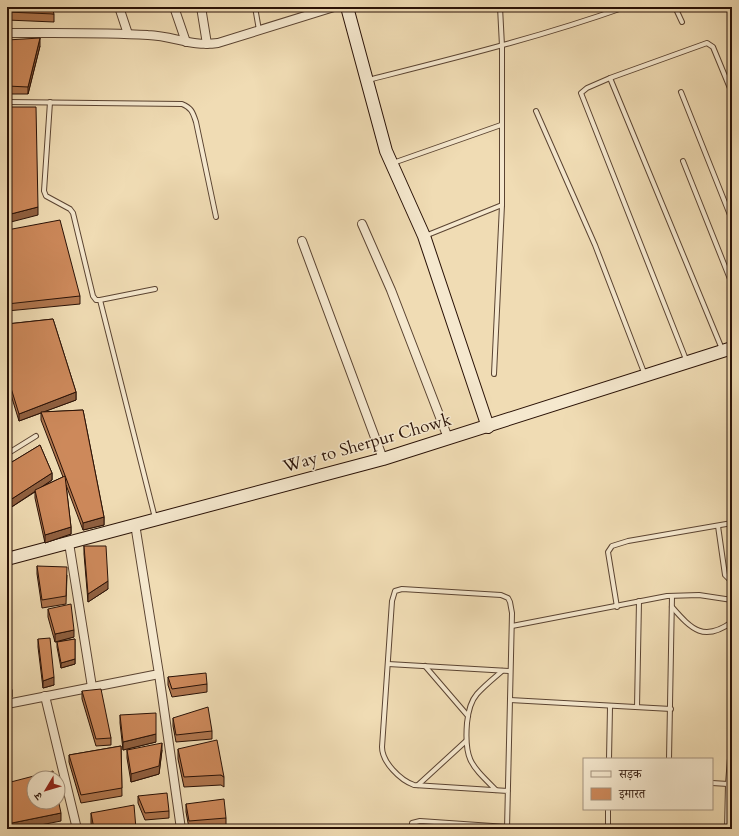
<svg xmlns="http://www.w3.org/2000/svg" width="739" height="836" font-family="Cardo,'Noto Serif Devanagari',serif">
	<style>
		.lines { fill: none; stroke-linecap: round; stroke-linejoin: round }
		.lane-casing { stroke: #5b4432; stroke-width: 6 }
		.street-casing { stroke: #5b4432; stroke-width: 10 }
		.secondary-casing { stroke: #291106; stroke-width: 14 }
		.lane { stroke: #f5e8ce; stroke-width: 4 }
		.street { stroke: #f5e8ce; stroke-width: 8 }
		.secondary { stroke: #f5e8ce; stroke-width: 12 }
		.wall { fill: #b0764e; stroke: #291106 }
		.shaded-wall { fill: #906040; stroke: #291106 }
		.building { fill: #cd895b; stroke: #291106 }
		.labels { text-anchor: middle; dominant-baseline: central; stroke-width: 3; stroke-linejoin: round; paint-order: stroke }
		.street-label { font-size: 17px; fill: #291106; stroke: #f5e8ce }
	</style>
	<rect width="100%" height="100%" fill="#f0dcb4"/>
	<filter id="stains"><feTurbulence type="fractalNoise" baseFrequency=".005" numOctaves="4"/><feColorMatrix values="0 0 0 0 .2 0 0 0 0 .09 0 0 0 0 .02 0 0 0 .5 -.17"/></filter>
	<radialGradient id="worn" r=".72"><stop offset=".6" stop-color="#630" stop-opacity="0"/><stop offset="1" stop-color="#630" stop-opacity=".3"/></radialGradient>
	<g class="lines">
		<defs>
			<g id="lane">
				<polyline points="255,7 259,30"/>
				<polyline points="675,7 682,22"/>
				<polyline points="610,78 722,349"/>
				<path d="M 368,80 C 455,58 541,37 625,7"/>
				<polyline points="681,92 732,220"/>
				<path d="M 7,102 L 182,104 C 192,108 193,113 196,122 L 216,217"/>
				<polyline points="50,102 44,191 46,196 70,209 73,213 93,296 96,300 100,300 155,289"/>
				<polyline points="536,111 595,245 645,375"/>
				<polyline points="683,161 732,284"/>
				<polyline points="393,163 501,125"/>
				<polyline points="425,236 502,205"/>
				<polyline points="100,300 155,518"/>
				<polyline points="687,362 581,93 587,88 610,78 707,43 713,47 732,93"/>
				<polyline points="494,374 502,205 502,46 500,7"/>
				<polyline points="7,454 36,436"/>
				<polyline points="718,526 725,575 732,582"/>
				<polyline points="617,607 608,552 612,546 628,541 732,523"/>
				<path d="M 672,607 C 692,630 704,642 732,622"/>
				<polyline points="512,626 667,596 699,595 732,600"/>
				<polyline points="388,664 509,671"/>
				<polyline points="425,666 468,716"/>
				<polyline points="510,700 671,709"/>
				<polyline points="637,707 639,601"/>
				<polyline points="609,759 610,707"/>
				<polyline points="669,759 672,596"/>
				<polyline points="712,783 728,784"/>
				<polyline points="418,785 466,741"/>
				<path d="M 496,790 C 471,765 464,760 467,723 C 468,713 470,702 477,694 C 484,686 494,678 502,671"/>
				<polyline points="412,829 412,823 420,821 507,827"/>
				<path d="M 507,829 L 512,613 L 510,602 L 508,598 L 501,595 L 402,589 L 395,591 L 392,601 L 382,747 C 382,762 400,780 414,785 L 508,791"/>
				<polyline points="608,829 608,809"/>
				<polyline points="727,829 728,784 732,733"/>
			</g>
			<g id="street">
				<polyline points="119,7 128,34"/>
				<polyline points="174,7 186,42"/>
				<polyline points="201,7 207,44"/>
				<path d="M 7,33 C 54,33 101,32 148,35 C 175,36 190,47 218,43 L 334,7"/>
				<polyline points="362,224 391,290 448,438"/>
				<polyline points="302,241 383,459"/>
				<polyline points="69,543 92,687"/>
				<polyline points="159,674 181,829"/>
				<polyline points="45,696 77,829"/>
				<polyline points="7,704 159,674 135,524"/>
			</g>
			<g id="secondary">
				<polyline points="347,7 386,151 424,236 488,427"/>
				<polyline points="7,559 383,459 732,348"/>
			</g>
		</defs>
		<!-- lane casing -->
		<use href="#lane" class="lane-casing"/>
		<!-- street casing -->
		<use href="#street" class="street-casing"/>
		<!-- secondary casing -->
		<use href="#secondary" class="secondary-casing"/>
		<!-- lane -->
		<use href="#lane" class="lane"/>
		<!-- street -->
		<use href="#street" class="street"/>
		<!-- secondary -->
		<use href="#secondary" class="secondary"/>
	</g>
	<!-- wall -->
	<g class="wall">
		<polygon points="7,7 54,14 54,22 7,20"/>
		<polygon points="7,40 40,46 28,94 7,94"/>
		<polygon points="7,230 80,296 80,304 7,311"/>
		<polygon points="53,319 76,392 76,400 43,412 83,410 104,517 104,525 83,530 66,485 71,527 71,534 45,543 35,498 35,492 7,510 7,465 40,445 52,473 52,480 43,486 63,477 41,420 41,413 19,421 7,382 7,324"/>
		<polygon points="84,546 108,589 88,602 84,554"/>
		<polygon points="37,566 67,575 66,604 42,608 37,574"/>
		<polygon points="48,609 74,637 55,642 48,617"/>
		<polygon points="38,639 54,685 43,688 38,647"/>
		<polygon points="75,639 75,664 61,668 57,647 57,642"/>
		<polygon points="168,677 207,684 207,692 172,697 168,685"/>
		<polygon points="82,691 111,738 111,745 96,746 82,699"/>
		<polygon points="120,715 156,742 123,750 120,723"/>
		<polygon points="173,718 212,731 212,739 176,742 173,726"/>
		<polygon points="121,746 122,796 81,803 69,762 69,755"/>
		<polygon points="178,749 224,777 224,787 221,785 184,787 178,759"/>
		<polygon points="127,750 162,750 159,774 131,782 127,758"/>
		<polygon points="138,796 169,811 169,818 145,820 138,803"/>
		<polygon points="186,804 226,818 226,826 189,828 186,812"/>
		<polygon points="91,813 136,829 92,829 91,823"/>
	</g>
	<!-- shaded-wall -->
	<g class="shaded-wall">
		<polygon points="40,38 40,46 28,94 28,87"/>
		<polygon points="38,207 38,215 7,223 7,215"/>
		<polygon points="76,392 76,400 19,421 19,414"/>
		<polygon points="52,473 52,480 7,510 7,502"/>
		<polygon points="104,517 104,525 83,530 83,523"/>
		<polygon points="71,527 71,534 45,543 45,535"/>
		<polygon points="108,581 108,589 88,602 88,594"/>
		<polygon points="74,630 74,637 55,642 55,634"/>
		<polygon points="75,659 75,664 61,668 61,663"/>
		<polygon points="54,677 54,685 43,688 43,681"/>
		<polygon points="12,690 12,697 7,698 7,691"/>
		<polygon points="156,734 156,742 123,750 123,742"/>
		<polygon points="162,743 162,750 159,774 131,782 131,774"/>
		<polygon points="61,813 61,821 20,829 7,829 7,824"/>
	</g>
	<!-- building -->
	<g class="building">
		<polygon points="7,7 52,7 54,14 7,12"/>
		<polygon points="40,38 28,87 7,86 7,40"/>
		<polygon points="7,107 36,107 38,207 7,215"/>
		<polygon points="60,220 80,296 7,304 7,230"/>
		<polygon points="53,319 76,392 19,414 7,375 7,324"/>
		<polygon points="83,410 104,517 83,523 41,412"/>
		<polygon points="40,445 52,473 7,502 7,465"/>
		<polygon points="65,476 71,527 45,535 35,490"/>
		<polygon points="84,546 106,546 108,581 88,594"/>
		<polygon points="37,566 67,567 66,596 42,600"/>
		<polygon points="71,604 74,630 55,634 48,609"/>
		<polygon points="50,638 54,677 43,681 38,639"/>
		<polygon points="75,639 75,659 61,663 57,642"/>
		<polygon points="206,673 207,684 172,689 168,677"/>
		<polygon points="7,679 12,690 7,691"/>
		<polygon points="101,689 111,738 96,739 82,691"/>
		<polygon points="208,707 212,731 176,735 173,718"/>
		<polygon points="156,713 156,734 123,742 120,715"/>
		<polygon points="217,740 224,777 221,775 184,777 178,749"/>
		<polygon points="162,743 159,766 131,774 127,750"/>
		<polygon points="121,746 122,788 81,795 69,755"/>
		<polygon points="53,771 54,778 34,778 34,802 58,802 58,799 61,813 7,824 7,783"/>
		<polygon points="167,793 169,811 145,813 138,796"/>
		<polygon points="224,799 226,818 189,821 186,804"/>
		<polygon points="134,805 136,829 94,829 91,813"/>
	</g>
	<g class="labels">
		<!-- street labels -->
		<g class="street-label">
			<text transform="translate(367 443) rotate(-16)">Way to Sherpur Chowk</text>
		</g>
	</g>
	<!-- margin -->
	<rect width="739" height="836" fill="none" stroke="#f0dcb4" stroke-width="24"/>
	<rect x="8" y="8" width="723" height="820" fill="none" stroke="#291106" stroke-width="2"/>
	<rect x="12" y="12" width="715" height="812" fill="none" stroke="#291106"/>
	<!-- legend -->
	<rect x="583" y="758" width="130" height="52" fill="#f5e8ce" stroke="#a3927e"/>
	<rect x="591" y="771" width="20" height="6" fill="#f5e8ce" stroke="#a3927e"/>
	<text x="619" y="778" font-size="12" fill="#291106">सड़क</text>
	<rect x="591" y="788" width="20" height="12" fill="#cd895b" stroke="#a3927e"/>
	<text x="619" y="798" font-size="12" fill="#291106">इमारत</text>
	<!-- north arrow -->
	<g transform="translate(46 790) rotate(232)"><circle r="19" fill="#f5e8ce" stroke="#a3927e"/>
	<path d="M0-3L7 15L0 10L-7 15Z" fill="#8f2418"/>
	<text y="-6" font-size="11" font-weight="bold" text-anchor="middle" fill="#291106">उ</text>
	</g>
	<rect width="100%" height="100%" filter="url(#stains)"/>
	<rect width="100%" height="100%" fill="url(#worn)"/>
</svg>
